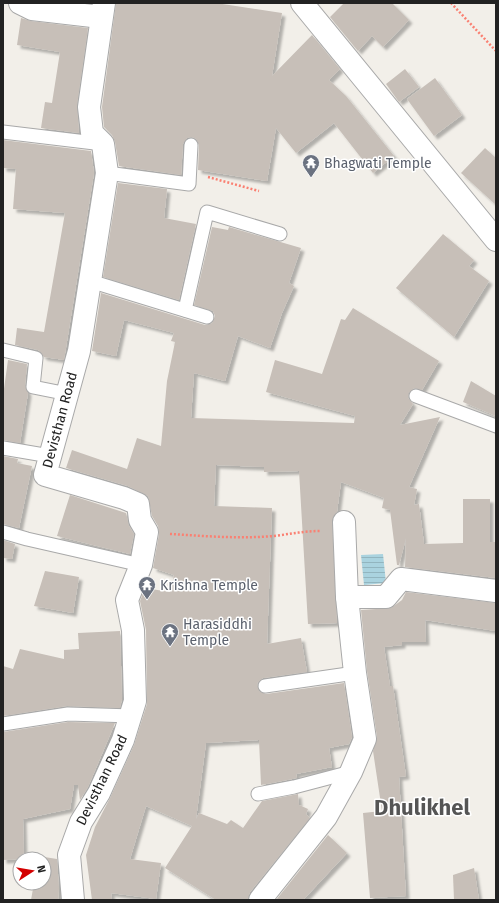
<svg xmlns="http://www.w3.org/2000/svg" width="499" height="903" font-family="'Fira Sans',sans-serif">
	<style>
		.water { fill: url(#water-rules) }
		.building { fill: #c7bfb8; filter: url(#shadow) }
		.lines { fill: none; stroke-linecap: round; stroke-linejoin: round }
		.service-casing { stroke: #a9a9a9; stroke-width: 15 }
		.minor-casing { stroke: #a9a9a9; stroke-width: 24 }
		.path { stroke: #fa8072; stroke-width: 2.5; stroke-dasharray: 2 2; stroke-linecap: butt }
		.service { stroke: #fff; stroke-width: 13 }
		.minor { stroke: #fff; stroke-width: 22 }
		.labels { text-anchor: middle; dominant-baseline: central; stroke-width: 3; stroke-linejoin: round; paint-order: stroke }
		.worship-label { font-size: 14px; fill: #5b616d; stroke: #fff; text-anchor: start }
		.street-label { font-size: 14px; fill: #222; stroke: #fff }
		.town-label { font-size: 22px; font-weight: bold; fill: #555; stroke: #fff }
	</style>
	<defs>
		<pattern id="water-rules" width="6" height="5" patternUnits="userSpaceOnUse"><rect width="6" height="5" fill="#aad3df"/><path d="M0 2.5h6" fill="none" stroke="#92b5bf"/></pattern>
		<filter id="shadow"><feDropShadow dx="3.5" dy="3.5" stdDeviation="1" flood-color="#0004"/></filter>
	</defs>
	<rect width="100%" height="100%" fill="#f2efe9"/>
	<!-- water -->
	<polygon class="water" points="383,554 386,583 364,585 361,555"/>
	<!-- building -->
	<g class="building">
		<polygon points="116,3 216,3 282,13 272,76 312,35 340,69 329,80 346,96 394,156 373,173 334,123 296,153 276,128 267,181 198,170 199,145 196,139 192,137 187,138 183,144 181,175 119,166 115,142 112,135 104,127 102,107"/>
		<polygon points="344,3 392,3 409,20 383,47 372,36 358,51 330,17"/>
		<polygon points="21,18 31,21 88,28 77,105 79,133 41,128 45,102 52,103 60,52 17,45"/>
		<polygon points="405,69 419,87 399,102 386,84"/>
		<polygon points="435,78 462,115 434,136 407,99"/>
		<polygon points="3,140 91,151 94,173 64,360 44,357 38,350 15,345 17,328 44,332 65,213 13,209 16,169 3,168"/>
		<polygon points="485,148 496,158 496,205 461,173"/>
		<polygon points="118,183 167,189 164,218 196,224 179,300 103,277"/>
		<polygon points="212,227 228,230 229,227 301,248 289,283 294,286 282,313 270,348 238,336 225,381 194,373 191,418 354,423 355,416 266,392 275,360 322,374 341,319 345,320 353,308 439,361 422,390 414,388 409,393 408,398 413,404 400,425 440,417 409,487 417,489 414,505 419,504 424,544 463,543 463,499 490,499 490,542 496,542 496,578 405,567 406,538 399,565 397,565 390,510 382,508 384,498 341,482 337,512 333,517 332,522 337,623 308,624 299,471 264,472 264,467 216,465 214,506 272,508 267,644 301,638 307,672 263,678 257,683 259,691 266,694 344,683 352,737 349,744 329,748 332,767 296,774 297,778 292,779 261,785 259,740 206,743 196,819 199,813 227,824 231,820 243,828 262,801 298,794 299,805 308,809 306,814 310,818 250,892 248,900 216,900 165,868 192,826 146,806 130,859 161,863 156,899 111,893 112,900 92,900 86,855 95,827 110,798 134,745 147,704 146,630 140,601 145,588 170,592 174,575 153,568 159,534 158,526 152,516 148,496 128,486 66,468 72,450 127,469 137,438 161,446 167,381 175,342 171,341 174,333 124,320 116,356 92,351 101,293 205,325 212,323 215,316 213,311 194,305"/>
		<polygon points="443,234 474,260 469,266 489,281 454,337 396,288"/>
		<polygon points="8,360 27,364 25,386 28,393 20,443 3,440 3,396"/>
		<polygon points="471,381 496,396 496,416 463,402"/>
		<polygon points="3,456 18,459 17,463 32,466 19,528 3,524"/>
		<polygon points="70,495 126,513 129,526 134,534 130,554 57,536"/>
		<polygon points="3,540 15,544 12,559 3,558"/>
		<polygon points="45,571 79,577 73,613 34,606"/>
		<polygon points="406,592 496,603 496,631 425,620 426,642 402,642 402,645 384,647 390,686 393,686 406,776 399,777 406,896 370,898 363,813 382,811 373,751 377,737 367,671 361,610 391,608 402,600"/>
		<polygon points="120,631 122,699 120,708 67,706 3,716 3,666 13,669 20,649 64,659 64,650 79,649 78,633"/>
		<polygon points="68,722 115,723 88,787 80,800 78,785 74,785 70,809 23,819 24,859 3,860 3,732"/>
		<polygon points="328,835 347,853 303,900 276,900"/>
		<polygon points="38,856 57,859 59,888 58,900 31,900 34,883 44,883 44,859 37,859"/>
		<polygon points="474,868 479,900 454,900 453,875"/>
	</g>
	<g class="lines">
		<defs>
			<g id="service">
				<polyline points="3,132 103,144"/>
				<polyline points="107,173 189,184 191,145"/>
				<polyline points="90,281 207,317"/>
				<polyline points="185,310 207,212 280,234"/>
				<polyline points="3,350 36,358 33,387 68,394"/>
				<polyline points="416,396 496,426"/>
				<polyline points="3,448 50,456"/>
				<polyline points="3,532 27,539 141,565"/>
				<polyline points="265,686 355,673"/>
				<polyline points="3,724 68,714 132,716"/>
				<polyline points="258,794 294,787 351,772"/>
			</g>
			<g id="minor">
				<polyline points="20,3 32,9 101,17"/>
				<polyline points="302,3 496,240"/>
				<polyline points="347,597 386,597 401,579 496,591"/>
				<polyline points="73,900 69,855 81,822 99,793 123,740 135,701 133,630 127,600 141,565 147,532 140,520 138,504 124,498 45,475 79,351 107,173 103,144 92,133 89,107 104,3"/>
				<polyline points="260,900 326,817 351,772 365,739 355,673 347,597 344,522"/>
			</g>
		</defs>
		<!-- service casing -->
		<use href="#service" class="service-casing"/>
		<!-- minor casing -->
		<use href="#minor" class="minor-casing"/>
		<!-- path -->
		<g class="path">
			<polyline points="451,3 496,51"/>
			<polyline points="208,177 259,191"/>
			<path d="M 170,534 C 204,536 239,539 274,536 C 290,534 304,531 320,531"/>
		</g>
		<!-- service -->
		<use href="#service" class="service"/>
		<!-- minor -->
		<use href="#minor" class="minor"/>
	</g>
	<!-- icons -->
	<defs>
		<symbol id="temple-pin" viewBox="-11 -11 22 30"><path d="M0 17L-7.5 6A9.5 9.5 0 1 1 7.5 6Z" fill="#6b7280" stroke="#fff"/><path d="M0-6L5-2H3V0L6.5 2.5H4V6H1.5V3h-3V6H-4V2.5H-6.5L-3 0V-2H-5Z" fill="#fff"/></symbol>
	</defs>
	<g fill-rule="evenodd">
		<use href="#temple-pin" x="301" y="153" width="20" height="27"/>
		<use href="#temple-pin" x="137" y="575" width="20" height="27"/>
		<use href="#temple-pin" x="160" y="622" width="20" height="27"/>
	</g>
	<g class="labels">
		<!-- worship labels -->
		<g class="worship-label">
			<text x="324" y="163">Bhagwati Temple</text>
			<text x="160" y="585">Krishna Temple</text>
			<text x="183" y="624">Harasiddhi<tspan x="183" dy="16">Temple</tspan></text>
		</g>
		<!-- street labels -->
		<g class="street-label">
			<text transform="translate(60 420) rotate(-75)">Devisthan Road</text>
			<text transform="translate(102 780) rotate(-64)">Devisthan Road</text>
		</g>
		<!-- town labels -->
		<g class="town-label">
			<text x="422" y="807">Dhulikhel</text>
		</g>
	</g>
	<!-- border -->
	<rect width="499" height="903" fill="none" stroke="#222222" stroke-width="8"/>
	<!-- north arrow -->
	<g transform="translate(32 871) rotate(78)"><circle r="19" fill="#ffffff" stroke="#a7a7a7"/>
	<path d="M0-3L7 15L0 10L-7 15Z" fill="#d40000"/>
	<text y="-6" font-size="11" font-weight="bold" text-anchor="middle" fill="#222222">N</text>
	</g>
</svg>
